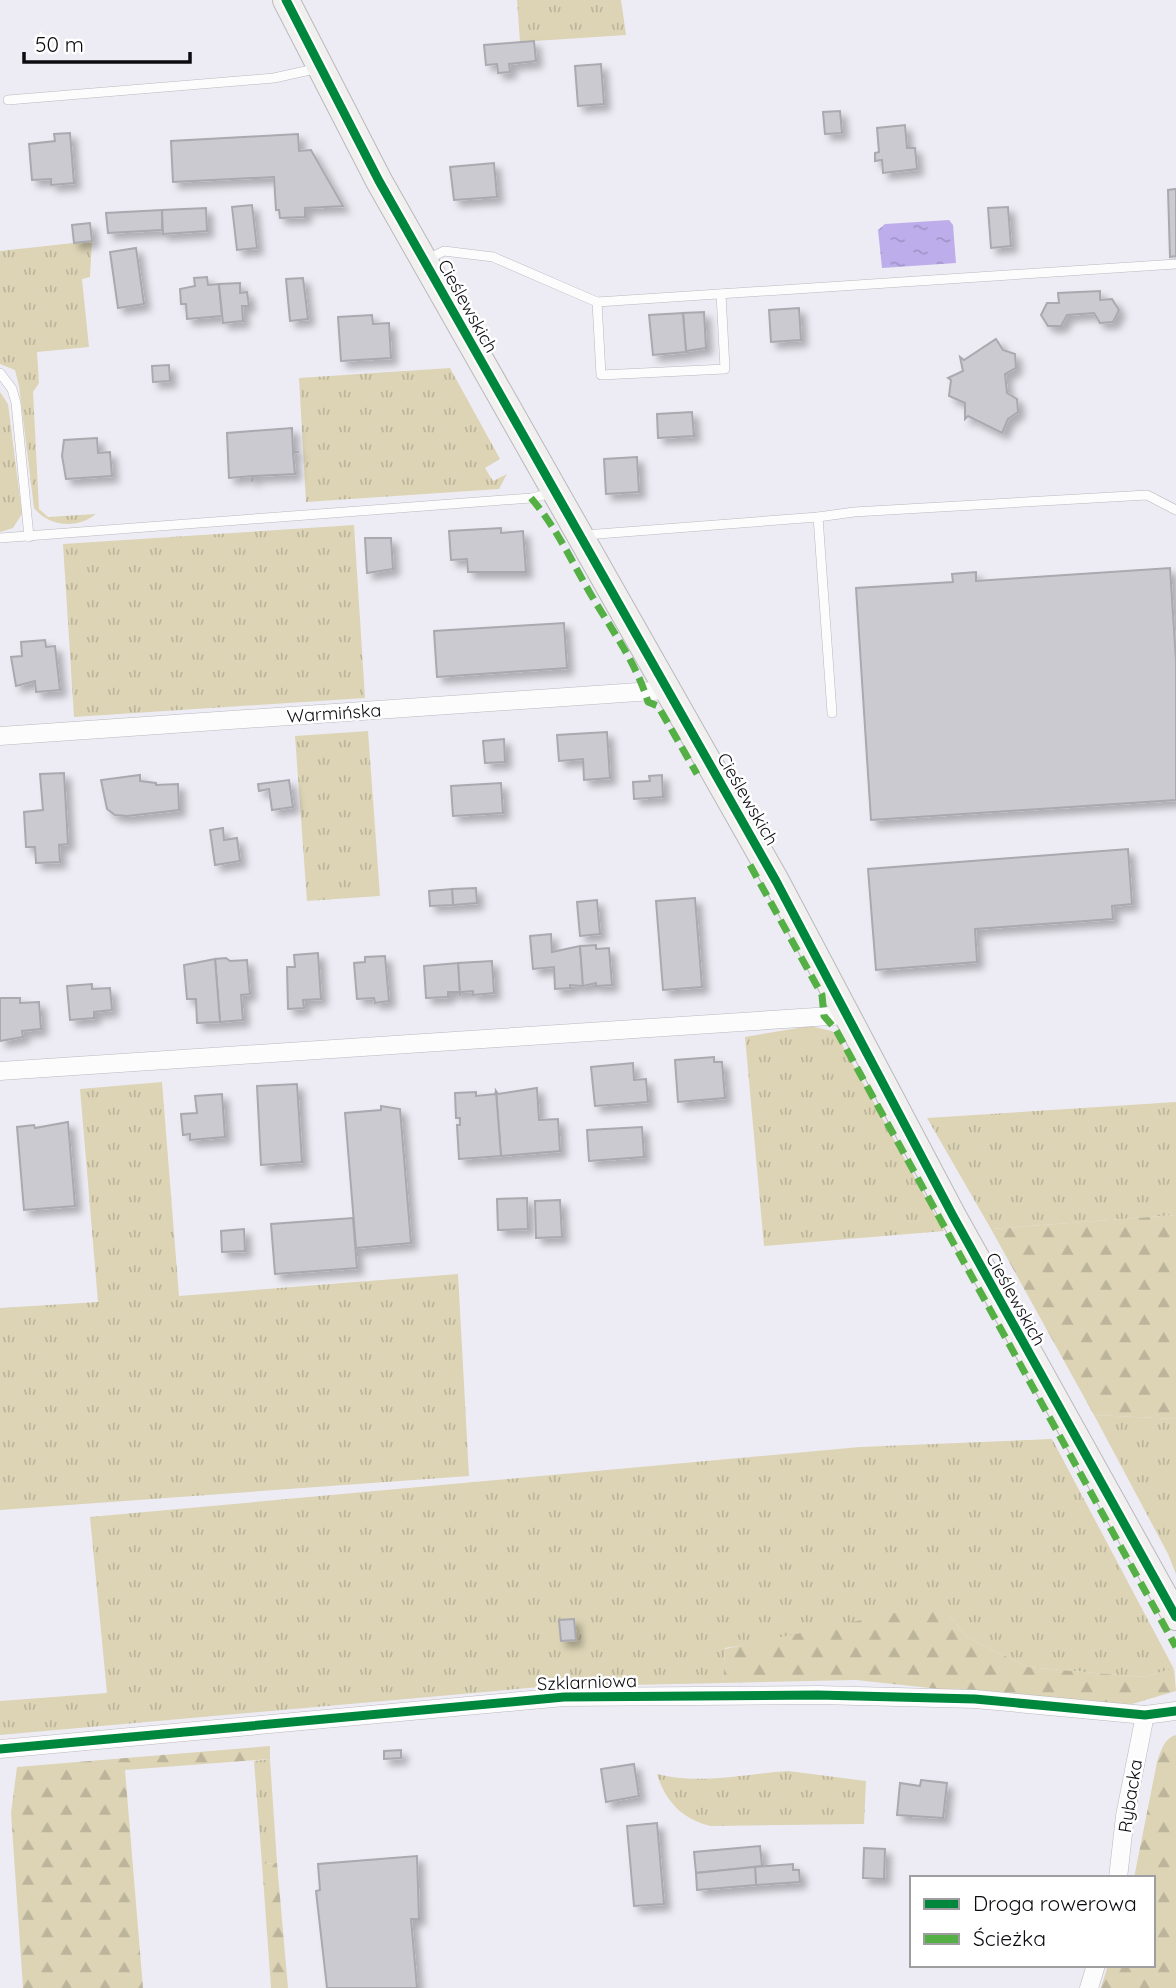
<svg xmlns="http://www.w3.org/2000/svg" width="1176" height="1988" font-family="Quicksand,sans-serif">
	<style>
		.grass { fill: url(#grass-tufts) }
		.forest { fill: url(#forest-firs) }
		.water { fill: url(#water-ripples) }
		.building { fill: #cbcad0; stroke: #aaa9af; stroke-width: 2; filter: url(#shadow) }
		.lines { fill: none; stroke-linecap: round; stroke-linejoin: round }
		.lane-casing { stroke: #b9b8be; stroke-width: 10 }
		.street-casing { stroke: #b9b8be; stroke-width: 19 }
		.secondary-casing { stroke: #b9b8be; stroke-width: 28 }
		.lane { stroke: #fcfcfd; stroke-width: 9 }
		.street { stroke: #fcfcfd; stroke-width: 18 }
		.secondary { stroke: #f1f0ee; stroke-width: 26 }
		.quiet { stroke: #54b044; stroke-width: 7; stroke-dasharray: 14 7; stroke-linecap: butt }
		.cycleway-casing { stroke: #fff; stroke-width: 13 }
		.cycleway { stroke: #00873e; stroke-width: 9 }
		.labels { text-anchor: middle; dominant-baseline: central; stroke-width: 5; stroke-linejoin: round; paint-order: stroke }
		.street-label { font-size: 18px; fill: #0c0b10; stroke: #fff }
	</style>
	<defs>
		<pattern id="grass-tufts" width="24" height="20" patternUnits="userSpaceOnUse" patternTransform="scale(1.75)"><rect width="24" height="20" fill="#dcd4b5"/><path d="M3 7l-1-3M5 7V3M7 7l1-3M15 17l-1-3M17 17v-4M19 17l1-3" fill="none" stroke="#bcb59b"/></pattern>
		<pattern id="forest-firs" width="22" height="20" patternUnits="userSpaceOnUse" patternTransform="scale(1.75)"><rect width="22" height="20" fill="#dcd4b5"/><path d="M5 1l3.5 6h-7zM16 11l3.5 6h-7z" fill="#bcb59b"/></pattern>
		<pattern id="water-ripples" width="26" height="14" patternUnits="userSpaceOnUse" patternTransform="scale(1.75)"><rect width="26" height="14" fill="#bdaeeb"/><path d="M2 4q2-2 4 0t4 0M15 11q2-2 4 0t4 0" fill="none" stroke="#a194c8"/></pattern>
		<filter id="shadow"><feDropShadow dx="6" dy="6" stdDeviation="3.5" flood-color="#0004"/></filter>
	</defs>
	<rect width="100%" height="100%" fill="#edecf4"/>
	<!-- grass -->
	<g class="grass">
		<polygon points="517,0 621,0 626,35 520,42"/>
		<path d="M 92,241 L 90,277 L 82,279 L 89,347 L 37,352 L 39,383 L 33,392 L 39,509 L 48,517 L 96,514 C 78,529 49,527 34,508 L 19,386 L 15,370 L 0,364 L 0,251 Z"/>
		<polygon points="450,368 500,459 485,468 493,481 507,474 499,489 306,502 299,378"/>
		<polygon points="0,392 8,404 22,514 13,528 0,532"/>
		<polygon points="354,525 365,698 74,717 63,544"/>
		<polygon points="368,731 380,896 307,901 295,736"/>
		<polygon points="810,1026 832,1031 842,1044 944,1231 764,1246 745,1037"/>
		<polygon points="162,1082 179,1296 458,1274 469,1476 0,1510 0,1308 98,1302 80,1089"/>
		<polygon points="1176,1102 1176,1215 991,1229 927,1118"/>
		<polygon points="1094,1415 1176,1419 1176,1574 1168,1554"/>
		<polygon points="1052,1439 1174,1669 1142,1677 1027,1667 967,1637 949,1615 725,1648 723,1683 540,1687 0,1735 0,1701 107,1693 90,1517 860,1447"/>
		<polygon points="270,1759 277,1863 262,1864 254,1761"/>
		<path d="M 788,1771 L 866,1781 L 864,1824 L 711,1826 C 683,1820 665,1801 657,1774 C 701,1785 743,1774 788,1771 Z"/>
	</g>
	<!-- forest -->
	<g class="forest">
		<polygon points="1176,1215 1176,1419 1094,1415 991,1229"/>
		<polygon points="923,1607 949,1615 967,1637 1027,1667 1142,1677 1174,1669 1176,1691 1132,1704 1060,1702 856,1680 723,1683 725,1649"/>
		<path d="M 1176,1735 L 1176,1988 L 1101,1988 L 1108,1965 L 1153,1965 L 1153,1878 L 1134,1878 L 1157,1762 C 1161,1751 1164,1738 1176,1735 Z"/>
		<polygon points="270,1746 270,1759 125,1770 143,1988 23,1988 11,1813 17,1767"/>
		<polygon points="277,1863 288,1988 271,1988 262,1864"/>
	</g>
	<!-- water -->
	<polygon class="water" points="949,220 953,225 956,263 882,268 878,230 885,224"/>
	<!-- building -->
	<g class="building">
		<polygon points="534,41 536,61 509,64 510,72 498,73 497,64 486,65 484,45"/>
		<polygon points="601,64 604,104 578,106 575,66"/>
		<polygon points="840,111 842,133 825,134 823,112"/>
		<polygon points="905,125 907,148 915,148 917,169 883,173 882,160 875,161 875,153 879,152 877,128"/>
		<polygon points="70,133 74,183 51,185 51,179 32,180 29,144 55,141 54,134"/>
		<polygon points="298,134 299,151 311,150 343,206 305,208 305,217 280,218 279,210 276,210 274,177 173,182 171,141"/>
		<polygon points="494,163 497,197 454,200 450,167"/>
		<polygon points="1176,189 1176,256 1170,257 1168,190"/>
		<polygon points="252,205 257,248 237,250 232,207"/>
		<polygon points="1008,207 1011,246 991,248 988,208"/>
		<polygon points="206,208 207,231 163,234 162,210"/>
		<polygon points="162,210 162,230 108,233 106,213"/>
		<polygon points="90,223 92,241 74,243 72,225"/>
		<polygon points="136,248 144,304 118,308 110,252"/>
		<polygon points="207,277 208,285 219,284 222,316 187,319 186,304 181,304 180,289 195,286 194,278"/>
		<polygon points="303,278 308,319 290,321 286,279"/>
		<polygon points="240,283 240,293 247,292 249,306 242,306 243,321 223,323 219,284"/>
		<polygon points="1100,291 1100,300 1112,299 1119,310 1113,322 1100,323 1094,313 1067,315 1061,326 1048,326 1041,315 1047,303 1059,303 1058,293"/>
		<polygon points="799,308 801,340 771,342 769,310"/>
		<polygon points="704,312 706,348 686,351 683,313"/>
		<polygon points="683,313 686,352 653,355 649,315"/>
		<polygon points="372,315 373,324 389,323 391,358 341,361 338,317"/>
		<polygon points="996,339 1003,350 1015,354 1016,368 1005,374 1007,393 1017,399 1018,412 1008,419 1002,433 968,416 965,419 965,403 949,396 951,380 948,378 963,371 960,357 964,360"/>
		<polygon points="169,365 170,381 153,382 152,366"/>
		<polygon points="692,412 694,436 658,438 657,414"/>
		<polygon points="292,428 293,451 299,452 293,453 295,474 254,476 252,482 252,476 229,478 227,433"/>
		<polygon points="97,438 98,453 110,452 112,476 66,479 62,456 64,440"/>
		<polygon points="637,457 639,492 606,494 604,459"/>
		<polygon points="501,528 501,533 523,531 526,572 468,572 467,559 451,560 449,531"/>
		<polygon points="365,538 391,538 393,569 367,573"/>
		<polygon points="1170,568 1176,661 1176,800 871,820 856,588 953,582 952,574 976,572 976,581"/>
		<polygon points="564,623 567,668 437,677 434,631"/>
		<polygon points="45,640 46,647 55,646 60,690 36,692 35,681 16,686 11,657 22,656 21,642"/>
		<polygon points="607,732 610,778 584,780 583,759 559,761 557,735"/>
		<polygon points="504,739 505,762 485,763 483,741"/>
		<polygon points="64,773 68,844 59,845 60,862 36,863 35,847 26,847 24,812 43,810 40,774"/>
		<polygon points="140,775 140,781 156,783 156,785 178,784 179,810 127,816 115,815 107,809 101,780"/>
		<polygon points="662,775 663,797 634,799 633,782 650,781 649,776"/>
		<polygon points="289,780 293,807 272,810 269,789 259,791 258,784"/>
		<polygon points="501,783 503,813 453,816 451,786"/>
		<polygon points="223,828 224,840 237,838 240,861 215,865 210,830"/>
		<polygon points="1128,849 1132,904 1112,906 1113,919 975,929 977,962 876,970 868,869"/>
		<polygon points="476,888 477,903 453,905 452,889"/>
		<polygon points="452,889 453,905 430,906 429,891"/>
		<polygon points="695,898 702,987 663,990 656,901"/>
		<polygon points="597,900 600,934 580,936 577,902"/>
		<polygon points="551,934 552,952 580,946 583,986 570,985 570,988 555,989 554,967 533,969 530,936"/>
		<polygon points="596,945 596,949 609,948 612,985 596,986 596,983 583,986 580,946"/>
		<polygon points="318,953 321,999 303,1000 304,1008 288,1009 287,967 295,967 294,955"/>
		<polygon points="385,956 389,1001 375,1003 374,998 357,999 354,963 365,962 365,957"/>
		<polygon points="226,958 230,961 247,960 250,994 241,995 243,1020 220,1022 215,959"/>
		<polygon points="215,959 220,1022 197,1023 196,999 187,999 184,965"/>
		<polygon points="492,961 494,993 473,995 473,991 461,992 460,996 458,963"/>
		<polygon points="458,963 460,996 459,992 448,992 448,997 426,998 424,966"/>
		<polygon points="92,984 92,989 110,988 112,1010 94,1012 94,1018 70,1020 67,986"/>
		<polygon points="0,998 20,998 20,1003 39,1002 41,1029 22,1031 23,1037 0,1041"/>
		<polygon points="714,1057 714,1062 722,1062 725,1098 678,1102 675,1060"/>
		<polygon points="633,1063 634,1080 646,1079 648,1102 595,1106 591,1067"/>
		<polygon points="297,1084 302,1162 261,1165 257,1086"/>
		<polygon points="537,1088 539,1120 558,1119 560,1151 501,1156 496,1091 498,1094"/>
		<polygon points="496,1091 501,1156 459,1159 457,1125 460,1125 460,1118 456,1118 455,1093 476,1092 476,1096 495,1094"/>
		<polygon points="222,1094 225,1137 190,1140 190,1134 183,1135 181,1114 197,1113 195,1096"/>
		<polygon points="381,1106 400,1109 411,1243 356,1248 345,1113 381,1110"/>
		<polygon points="68,1122 75,1206 24,1210 17,1127 34,1125 35,1128"/>
		<polygon points="642,1127 644,1157 589,1161 587,1130"/>
		<polygon points="527,1198 528,1229 498,1230 497,1199"/>
		<polygon points="560,1200 562,1237 536,1238 535,1201"/>
		<polygon points="353,1218 357,1268 275,1274 271,1224"/>
		<polygon points="244,1229 245,1251 222,1252 221,1231"/>
		<polygon points="574,1619 576,1640 561,1641 559,1620"/>
		<polygon points="401,1750 401,1758 384,1759 384,1751"/>
		<polygon points="634,1764 639,1796 606,1802 601,1769"/>
		<polygon points="921,1780 947,1783 943,1818 897,1815 900,1783 920,1786"/>
		<polygon points="657,1823 664,1904 634,1906 627,1826"/>
		<polygon points="760,1846 762,1866 696,1873 694,1852"/>
		<polygon points="864,1848 885,1849 884,1879 863,1878"/>
		<polygon points="417,1856 419,1919 411,1919 417,1988 327,1988 316,1891 320,1890 318,1864"/>
		<polygon points="793,1864 793,1870 799,1870 800,1882 756,1885 755,1867"/>
		<polygon points="755,1867 756,1885 697,1890 696,1873"/>
	</g>
	<g class="lines">
		<defs>
			<g id="lane">
				<polyline points="8,100 274,78 319,68"/>
				<polyline points="426,260 444,251 493,257 597,302 1176,264"/>
				<polyline points="597,302 601,375 725,369 721,294"/>
				<polyline points="0,373 12,389 16,403 29,537"/>
				<polyline points="818,517 832,713"/>
				<polyline points="585,535 818,517 854,512 1147,495 1176,510"/>
				<polyline points="0,538 531,498 552,493"/>
			</g>
			<g id="street">
				<polyline points="0,736 667,690"/>
				<polyline points="0,1071 846,1015"/>
				<polyline points="0,1749 564,1697 818,1695 975,1699 1145,1715 1176,1711"/>
				<polyline points="1118,1878 1125,1816 1145,1715"/>
				<polyline points="1089,1988 1096,1965"/>
			</g>
			<polyline id="secondary" points="286,0 379,181 776,881 953,1216 1176,1617"/>
		</defs>
		<!-- lane casing -->
		<use href="#lane" class="lane-casing"/>
		<!-- street casing -->
		<use href="#street" class="street-casing"/>
		<!-- secondary casing -->
		<use href="#secondary" class="secondary-casing"/>
		<!-- lane -->
		<use href="#lane" class="lane"/>
		<!-- street -->
		<use href="#street" class="street"/>
		<!-- secondary -->
		<use href="#secondary" class="secondary"/>
		<!-- quiet -->
		<g class="quiet">
			<path d="M 531,498 C 556,527 571,560 590,593 C 611,629 636,662 648,702 L 658,706 L 697,774"/>
			<polyline points="750,865 822,995 824,1016 836,1030 1176,1647"/>
		</g>
		<defs>
			<g id="cycleway">
				<polyline points="286,0 379,181 776,881 953,1216 1176,1617"/>
				<polyline points="0,1749 564,1697 818,1695 975,1699 1145,1715 1176,1711"/>
			</g>
		</defs>
		<!-- cycleway casing -->
		<use href="#cycleway" class="cycleway-casing"/>
		<!-- cycleway -->
		<use href="#cycleway" class="cycleway"/>
	</g>
	<g class="labels">
		<!-- street labels -->
		<g class="street-label">
			<text transform="translate(468 306) rotate(61)">Cieślewskich</text>
			<text transform="translate(334 713) rotate(-4)">Warmińska</text>
			<text transform="translate(748 799) rotate(60)">Cieślewskich</text>
			<text transform="translate(1016 1299) rotate(61)">Cieślewskich</text>
			<text transform="translate(587 1682) rotate(-2)">Szklarniowa</text>
			<text transform="translate(1130 1796) rotate(-81)">Rybacka</text>
		</g>
	</g>
	<!-- legend -->
	<rect x="910" y="1876" width="245" height="91" fill="#ffffff" stroke="#9e9d9f" stroke-width="2"/>
	<rect x="924" y="1899" width="35" height="10" fill="#00873e" stroke="#9e9d9f" stroke-width="2"/>
	<text x="973" y="1911" font-size="21" fill="#0c0b10">Droga rowerowa</text>
	<rect x="924" y="1934" width="35" height="10" fill="#54b044" stroke="#9e9d9f" stroke-width="2"/>
	<text x="973" y="1946" font-size="21" fill="#0c0b10">Ścieżka</text>
	<!-- scale -->
	<path d="M24 52v10h166v-10" fill="none" stroke="#0c0b10" stroke-width="3.5"/>
	<text x="35" y="52" font-size="21" fill="#0c0b10" stroke="#ffffff" stroke-width="5" paint-order="stroke">50 m</text>
</svg>
